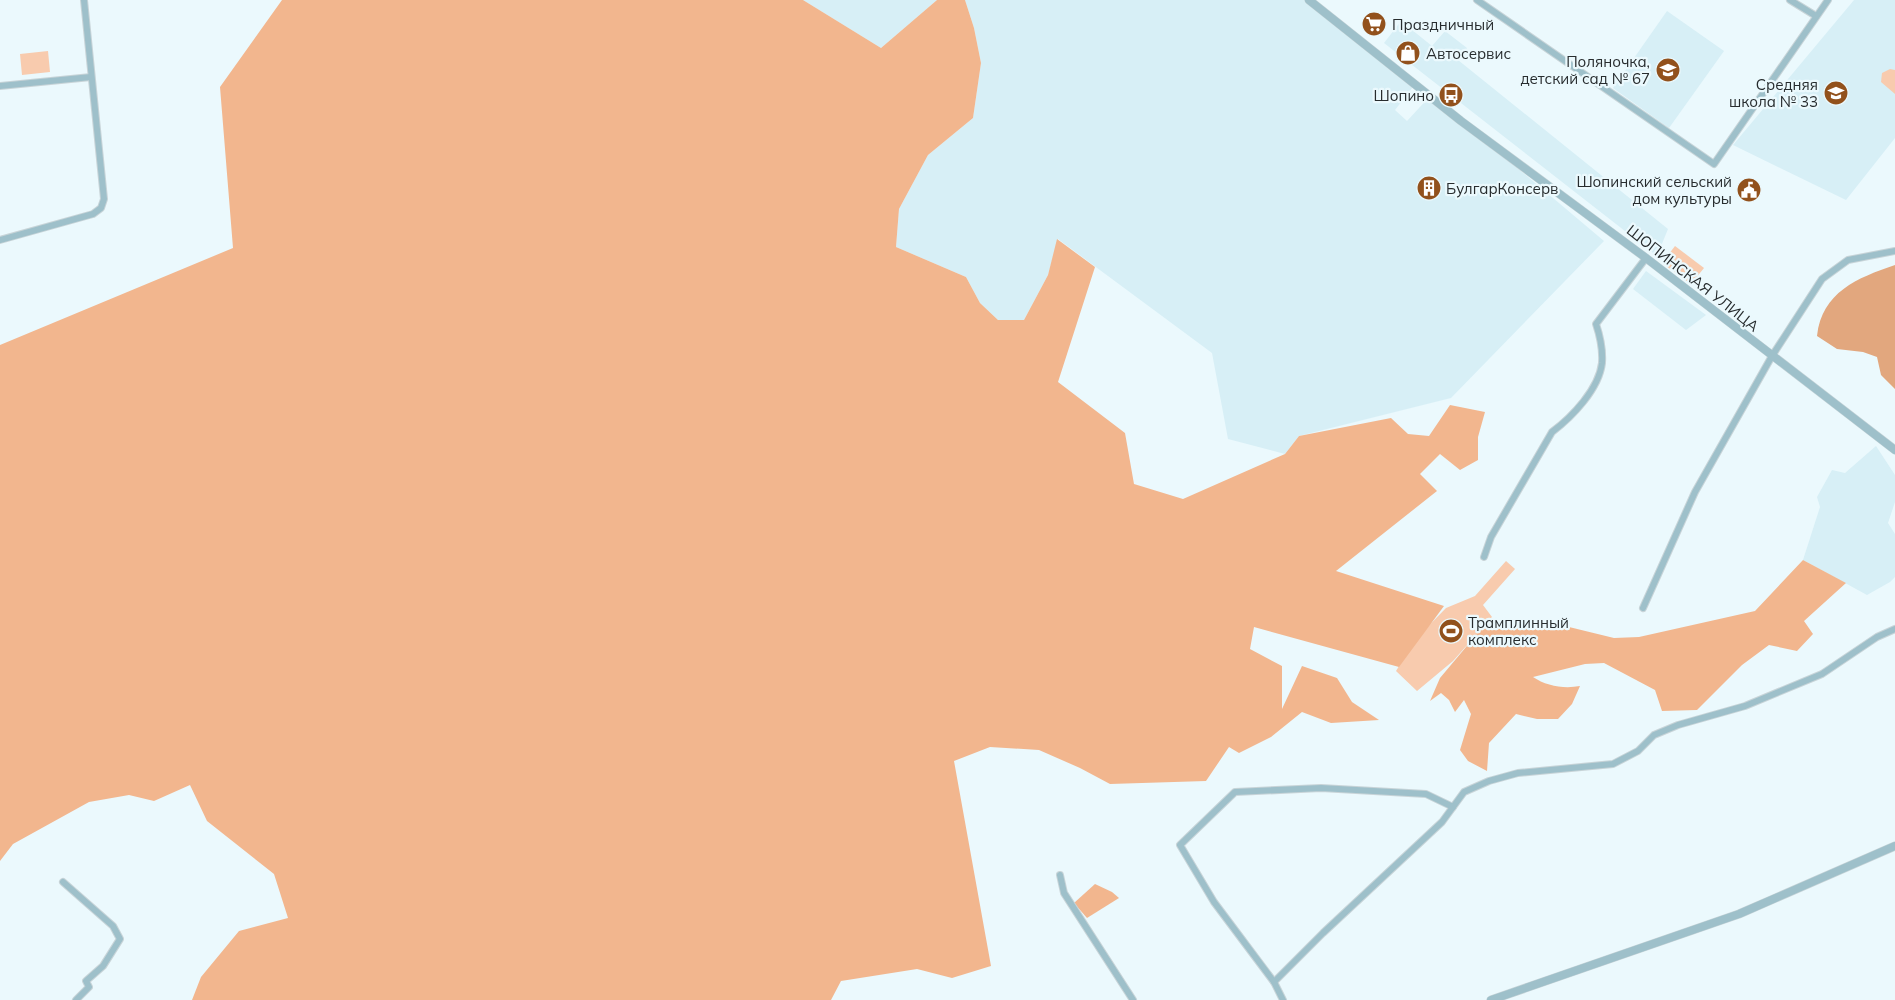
<svg xmlns="http://www.w3.org/2000/svg" width="1895" height="1000" font-family="Mulish,sans-serif">
	<style>
		.built { fill: #d7eff6 }
		.green { fill: #f8cbae }
		.forest { fill: #f2b68e }
		.water { fill: #e2a77e }
		.lines { fill: none; stroke-linecap: round; stroke-linejoin: round }
		.minor-casing { stroke: #c8d4d8; stroke-width: 8 }
		.tertiary-casing { stroke: #c8d4d8; stroke-width: 9 }
		.minor { stroke: #9ec0ca; stroke-width: 6 }
		.tertiary { stroke: #9ec0ca; stroke-width: 8 }
		.labels { text-anchor: middle; dominant-baseline: central; stroke-width: 4.5; stroke-linejoin: round; paint-order: stroke }
		.poi-label { font-size: 15px; fill: #272c2e; stroke: #ebf9fd; text-anchor: start }
		.street-label { font-size: 15px; fill: #272c2e; stroke: #ebf9fd }
	</style>
	<rect width="100%" height="100%" fill="#ebf9fd"/>
	<!-- built -->
	<g class="built">
		<polygon points="803,0 937,0 881,48"/>
		<polygon points="965,0 1306,0 1416,83 1395,110 1407,121 1431,95 1604,241 1451,398 1299,436 1285,454 1228,439 1212,353 1058,239 1048,275 1024,320 998,320 980,303 966,277 896,247 899,209 928,155 973,118 981,63 974,28"/>
		<polygon points="1854,0 1895,0 1895,138 1846,200 1733,145"/>
		<polygon points="1667,11 1724,51 1669,128 1613,88"/>
		<polygon points="1401,21 1432,46 1445,31 1467,48 1458,60 1668,229 1657,256 1384,43"/>
		<polygon points="1646,271 1706,315 1686,330 1633,289"/>
		<polygon points="1876,446 1895,475 1895,502 1888,523 1895,534 1895,577 1890,582 1867,595 1803,560 1820,507 1817,497 1832,470 1845,473"/>
	</g>
	<!-- green -->
	<g class="green">
		<polygon points="48,51 50,72 22,75 20,54"/>
		<polygon points="1890,69 1895,70 1895,94 1881,82 1882,73"/>
		<polygon points="1675,246 1704,268 1691,284 1662,263"/>
		<polygon points="1506,561 1515,569 1483,605 1492,617 1453,661 1417,691 1396,671 1415,640 1446,608 1475,596"/>
	</g>
	<!-- forest -->
	<g class="forest">
		<polygon points="282,0 803,0 881,48 937,0 965,0 974,28 981,63 973,118 928,155 899,209 896,247 966,277 980,303 998,320 1024,320 1048,275 1057,239 1095,267 1058,382 1125,433 1134,484 1183,499 1285,454 1299,436 1391,418 1408,434 1429,436 1450,405 1485,412 1478,437 1478,460 1460,470 1440,454 1420,474 1437,491 1336,571 1444,606 1399,667 1254,627 1250,649 1282,666 1282,709 1302,666 1337,678 1352,702 1379,720 1331,723 1302,712 1271,737 1239,753 1229,747 1206,781 1110,784 1080,768 1039,750 990,747 954,761 991,966 952,978 917,969 841,981 831,1000 192,1000 201,977 239,931 288,918 274,874 207,821 190,785 154,801 129,795 89,802 13,844 0,861 0,345 233,248 220,87"/>
		<path d="M 1803,560 L 1846,583 L 1804,621 L 1813,634 L 1797,651 L 1769,645 L 1742,665 L 1697,710 L 1662,711 L 1655,690 L 1604,663 L 1585,664 L 1533,677 C 1546,686 1564,689 1580,686 L 1572,704 L 1558,719 L 1537,719 L 1516,714 L 1489,743 L 1487,771 L 1468,761 L 1460,750 L 1471,714 L 1464,700 L 1455,712 L 1449,700 L 1441,693 L 1430,701 L 1440,678 L 1487,622 L 1529,629 L 1569,627 L 1614,638 L 1639,637 L 1755,611 Z"/>
		<polygon points="1095,884 1112,892 1119,898 1087,918 1074,903"/>
	</g>
	<!-- water -->
	<path class="water" d="M 1895,265 L 1895,389 L 1881,375 L 1877,357 L 1863,352 L 1837,349 L 1817,336 C 1822,292 1857,278 1895,265 Z"/>
	<g class="lines">
		<defs>
			<g id="minor">
				<polyline points="1477,0 1714,164 1828,0"/>
				<polyline points="1790,0 1816,16"/>
				<polyline points="0,86 91,77"/>
				<polyline points="0,240 93,214 101,208 104,199 84,0"/>
				<path d="M 1484,557 L 1491,537 L 1552,432 C 1572,417 1599,389 1602,363 C 1603,349 1600,336 1596,324 L 1646,258"/>
				<polyline points="1643,608 1695,492 1772,356 1822,279 1848,260 1895,251"/>
				<polyline points="1060,875 1064,893 1133,1000"/>
				<polyline points="63,882 113,926 120,939 103,966 86,981 89,987 76,1000"/>
				<polyline points="1274,982 1323,933 1442,822 1464,792 1489,781 1518,773 1613,764 1638,751 1654,735 1678,725 1745,706 1822,674 1877,637 1895,629"/>
				<polyline points="1283,1000 1274,982 1214,902 1180,845 1235,792 1321,788 1426,794 1453,807"/>
			</g>
			<g id="tertiary">
				<polyline points="1309,0 1461,121 1646,258 1895,450"/>
				<polyline points="1491,1000 1739,914 1895,846"/>
			</g>
		</defs>
		<!-- minor casing -->
		<use href="#minor" class="minor-casing"/>
		<!-- tertiary casing -->
		<use href="#tertiary" class="tertiary-casing"/>
		<!-- minor -->
		<use href="#minor" class="minor"/>
		<!-- tertiary -->
		<use href="#tertiary" class="tertiary"/>
	</g>
	<!-- icons -->
	<defs>
		<symbol id="supermarket-disc" viewBox="-11 -11 22 22"><circle r="9.5" fill="#92511c" stroke="#ebf9fd"/><path d="M-6-5.5h2.5l.6 2H6L4.5 2H-2.5L-4.4-4H-6ZM-1.5 3.2a1.3 1.3 0 1 0 .1 0ZM3 3.2a1.3 1.3 0 1 0 .1 0Z" fill="#fff"/></symbol>
		<symbol id="shop-disc" viewBox="-11 -11 22 22"><circle r="9.5" fill="#92511c" stroke="#ebf9fd"/><path d="M-5-2.5h2.3a2.7 3.5 0 0 1 5.4 0H5L5.5 6h-11ZM-1.5-2.5h3a1.5 2.3 0 0 0-3 0Z" fill="#fff"/></symbol>
		<symbol id="school-disc" viewBox="-11 -11 22 22"><circle r="9.5" fill="#92511c" stroke="#ebf9fd"/><path d="M0-5L7-2L0 1L-7-2ZM-4 1L0 2.5L4 1V4Q0 6-4 4Z" fill="#fff"/></symbol>
		<symbol id="bus-disc" viewBox="-11 -11 22 22"><circle r="9.5" fill="#92511c" stroke="#ebf9fd"/><path d="M-5-6H5V4H4V6H2V4H-2V6H-4V4H-5ZM-3.5-4V0h7V-4ZM-3.5 1.2v1.5H-2V1.2ZM2 1.2v1.5H3.5V1.2Z" fill="#fff"/></symbol>
		<symbol id="building-disc" viewBox="-11 -11 22 22"><circle r="9.5" fill="#92511c" stroke="#ebf9fd"/><path d="M-4-6H4V6H1V3H-1V6H-4ZM-2.5-4.3h1.7v1.8h-1.7ZM.8-4.3h1.7v1.8H.8ZM-2.5-1h1.7V.8h-1.7ZM.8-1h1.7V.8H.8Z" fill="#fff"/></symbol>
		<symbol id="civic-disc" viewBox="-11 -11 22 22"><circle r="9.5" fill="#92511c" stroke="#ebf9fd"/><path d="M-.6-6.5H3V-4.5H.6V-3L4-1V1h2V6H-6V1h2V-1L-.6-3ZM-1.2 2.5V6h2.4V2.5Z" fill="#fff"/></symbol>
		<symbol id="stadium-disc" viewBox="-11 -11 22 22"><circle r="9.5" fill="#92511c" stroke="#ebf9fd"/><path d="M0-5a6.5 5 0 1 0 0 10a6.5 5 0 1 0 0-10ZM-3.5-1.8h7v3.6h-7Z" fill="#fff"/></symbol>
	</defs>
	<g fill-rule="evenodd">
		<use href="#supermarket-disc" x="1360" y="10" width="28" height="28"/>
		<use href="#shop-disc" x="1394" y="39" width="28" height="28"/>
		<use href="#school-disc" x="1654" y="56" width="28" height="28"/>
		<use href="#school-disc" x="1822" y="79" width="28" height="28"/>
		<use href="#bus-disc" x="1437" y="81" width="28" height="28"/>
		<use href="#building-disc" x="1415" y="174" width="28" height="28"/>
		<use href="#civic-disc" x="1735" y="176" width="28" height="28"/>
		<use href="#stadium-disc" x="1437" y="617" width="28" height="28"/>
	</g>
	<g class="labels">
		<!-- poi labels -->
		<g class="poi-label">
			<text x="1392" y="24">Праздничный</text>
			<text x="1426" y="53">Автосервис</text>
			<text x="1650" y="61" text-anchor="end">Поляночка,<tspan x="1650" dy="17">детский сад № 67</tspan></text>
			<text x="1818" y="84" text-anchor="end">Средняя<tspan x="1818" dy="17">школа № 33</tspan></text>
			<text x="1434" y="95" text-anchor="end">Шопино</text>
			<text x="1732" y="181" text-anchor="end">Шопинский сельский<tspan x="1732" dy="17">дом культуры</tspan></text>
			<text x="1446" y="188">БулгарКонсерв</text>
			<text x="1468" y="622">Трамплинный<tspan x="1468" dy="17">комплекс</tspan></text>
		</g>
		<!-- street labels -->
		<g class="street-label">
			<text transform="translate(1693 278) rotate(38)">ШОПИНСКАЯ УЛИЦА</text>
		</g>
	</g>
</svg>
